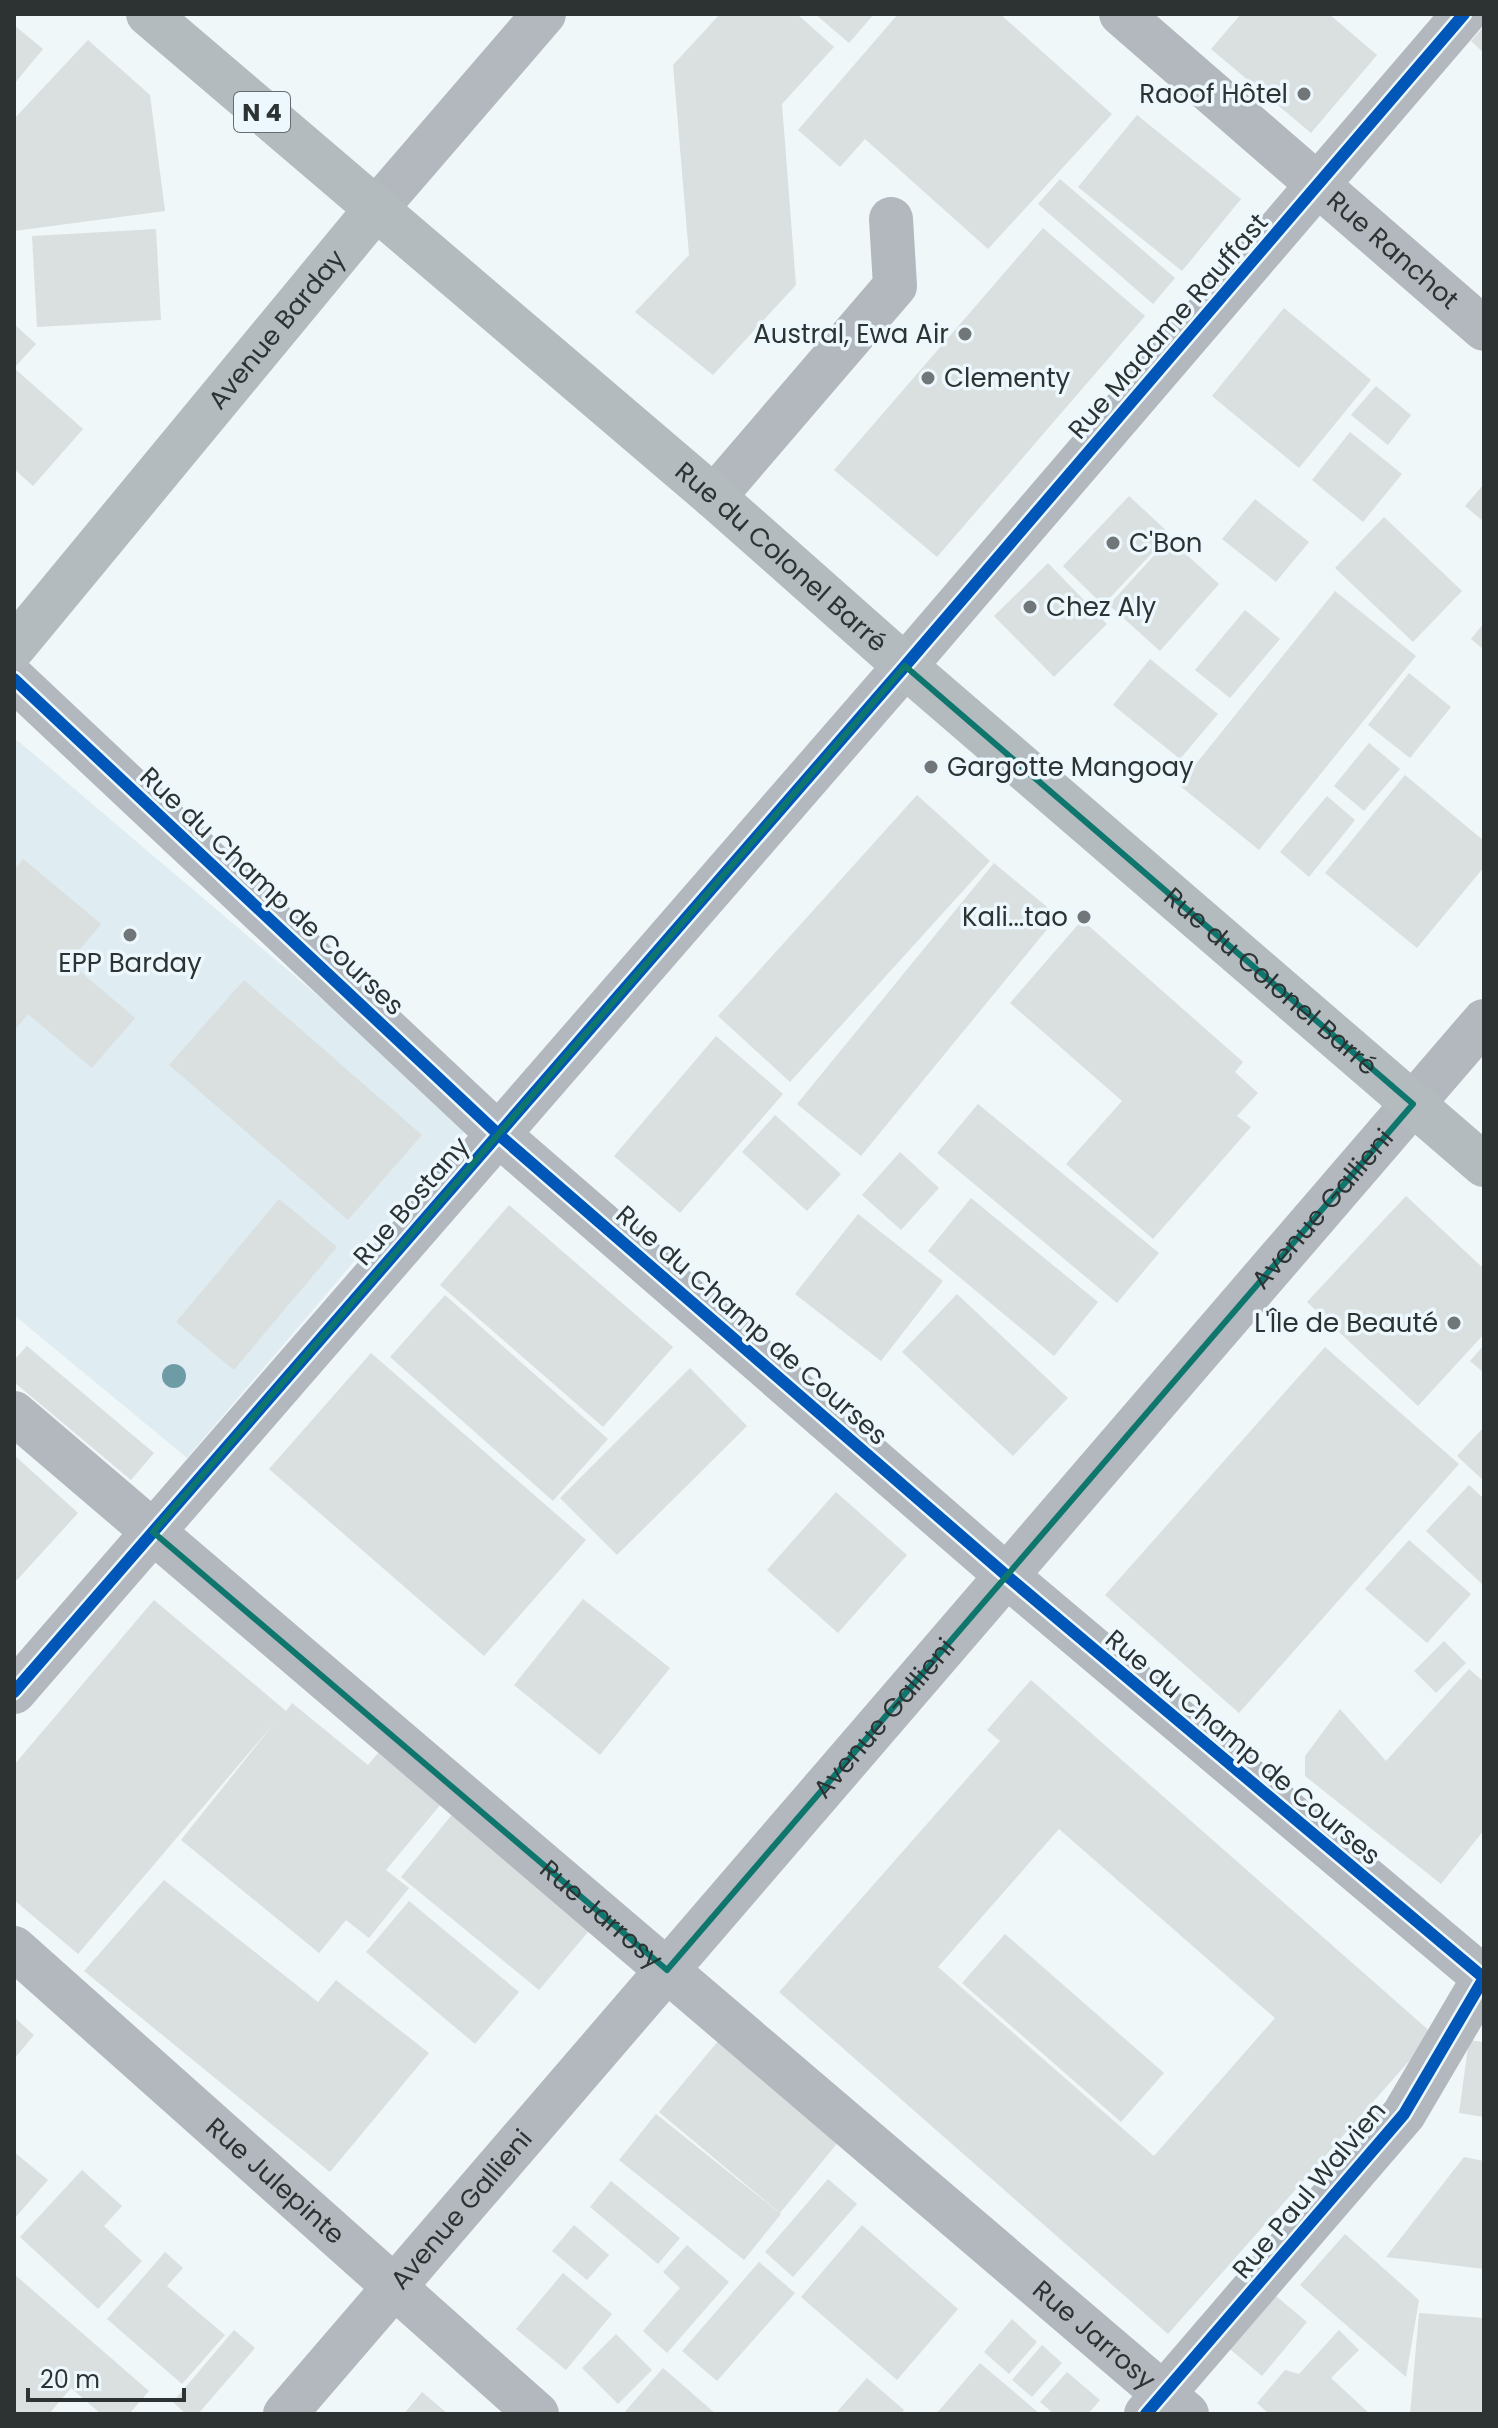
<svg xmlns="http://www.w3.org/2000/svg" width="1498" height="2428" font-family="Poppins,sans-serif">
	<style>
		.built { fill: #dfecf2 }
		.building { fill: #dadfe0; fill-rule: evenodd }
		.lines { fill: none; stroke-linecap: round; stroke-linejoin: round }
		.minor { stroke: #b2b8bd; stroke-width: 44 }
		.major { stroke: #b3bbbf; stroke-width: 44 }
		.cycleway-casing { stroke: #ecf8fd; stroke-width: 17 }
		.cycleway { stroke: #0057b8; stroke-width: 12 }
		.tree { fill: #6d9ca7 }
		.marked { fill: none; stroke: #0f766e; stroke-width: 6; stroke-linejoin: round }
		.poi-dot { fill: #717778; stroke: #ecf8fd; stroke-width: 3 }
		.labels { text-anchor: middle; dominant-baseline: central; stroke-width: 7; stroke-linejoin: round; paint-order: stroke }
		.shield { fill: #ecf8fd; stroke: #666d70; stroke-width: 2 }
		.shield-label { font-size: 24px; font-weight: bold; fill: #2d3233 }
		.poi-label { font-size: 26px; fill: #2d3233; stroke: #ecf8fd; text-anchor: end }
		.street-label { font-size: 26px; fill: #2d3233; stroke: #ecf8fd }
	</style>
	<rect width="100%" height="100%" fill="#f0f7f9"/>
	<!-- built -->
	<polygon class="built" points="17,740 470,1125 187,1458 14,1315 14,744"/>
	<!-- building -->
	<g class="building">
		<polygon points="720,14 797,14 834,47 782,104 796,285 713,375 635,312 689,255 673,65"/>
		<polygon points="815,14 874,14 849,43"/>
		<polygon points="898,14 1000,14 1112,114 988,249 865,139 840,167 798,130"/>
		<polygon points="1241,14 1329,14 1377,55 1311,133 1211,49"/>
		<polygon points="14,25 43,49 14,84"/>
		<polygon points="1484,26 1484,53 1471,41"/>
		<polygon points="88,40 150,95 165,211 14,231 14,119"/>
		<polygon points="1137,115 1241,199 1182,271 1078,187"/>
		<polygon points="1060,179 1175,278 1153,304 1038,204"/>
		<polygon points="1043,228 1145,316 937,557 834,470"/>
		<polygon points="156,229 161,320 37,327 32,236"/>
		<polygon points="1284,308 1371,380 1299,468 1212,396"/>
		<polygon points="15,325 36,344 14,368 14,327"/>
		<polygon points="14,368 83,429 33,486 14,469"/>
		<polygon points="1376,386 1411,415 1388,445 1351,415"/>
		<polygon points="1350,432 1402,474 1363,522 1312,480"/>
		<polygon points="1484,484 1484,522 1465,506"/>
		<polygon points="1129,496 1170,534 1103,605 1063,566"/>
		<polygon points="1255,499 1309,542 1276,582 1222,539"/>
		<polygon points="1384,517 1462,591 1413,642 1335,568"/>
		<polygon points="1169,539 1219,584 1160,651 1109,605"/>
		<polygon points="1048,563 1107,624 1054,677 994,616"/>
		<polygon points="1335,591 1416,656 1259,850 1179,785"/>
		<polygon points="1245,610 1280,639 1230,698 1195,670"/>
		<polygon points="1484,623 1484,650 1471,639"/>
		<polygon points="1150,659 1218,714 1180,759 1113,705"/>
		<polygon points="1409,673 1451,707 1410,758 1368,725"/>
		<polygon points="1369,743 1400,769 1364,811 1334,786"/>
		<polygon points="1405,775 1484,841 1484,867 1417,948 1325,873"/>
		<polygon points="917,795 990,861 790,1082 718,1016"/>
		<polygon points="1327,796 1355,820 1309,877 1280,852"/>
		<polygon points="23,859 101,924 69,962 135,1018 92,1068 28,1014 14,1031 14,870"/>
		<polygon points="994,863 1058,916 861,1156 797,1104"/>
		<polygon points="1082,920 1243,1062 1235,1072 1258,1093 1237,1116 1251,1127 1153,1239 1066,1164 1122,1101 1010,1003"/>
		<polygon points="244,980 422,1135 348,1220 169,1065"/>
		<polygon points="716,1036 783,1094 680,1213 614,1156"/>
		<polygon points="978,1104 1159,1253 1117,1303 937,1153"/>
		<polygon points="775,1115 841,1174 807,1211 742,1152"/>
		<polygon points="900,1152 939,1188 901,1230 862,1195"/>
		<polygon points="1406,1196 1484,1269 1484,1334 1418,1406 1307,1302"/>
		<polygon points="971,1198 1098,1302 1054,1356 928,1251"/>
		<polygon points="279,1199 337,1247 234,1370 176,1322"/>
		<polygon points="509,1205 673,1347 603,1427 440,1285"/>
		<polygon points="858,1214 943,1281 881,1361 795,1294"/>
		<polygon points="957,1294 1068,1398 1013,1456 902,1352"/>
		<polygon points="445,1295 608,1439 553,1501 390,1357"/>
		<polygon points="1484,1345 1484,1373 1470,1361"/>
		<polygon points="27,1346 154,1453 131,1480 14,1382 14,1360"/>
		<polygon points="1325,1347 1459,1464 1239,1713 1105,1595"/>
		<polygon points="371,1353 586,1540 484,1656 269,1469"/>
		<polygon points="690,1368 747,1426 617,1555 560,1498"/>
		<polygon points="1484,1427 1484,1481 1457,1456"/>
		<polygon points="14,1455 78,1513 17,1580 14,1577"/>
		<polygon points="1469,1485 1484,1499 1484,1586 1426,1531"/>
		<polygon points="836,1492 907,1555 838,1633 767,1570"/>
		<polygon points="1409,1540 1471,1594 1427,1643 1365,1589"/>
		<polygon points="583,1599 670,1668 600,1755 514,1685"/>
		<polygon points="154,1600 286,1711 292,1703 368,1765 378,1753 441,1804 386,1870 409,1888 369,1938 346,1920 319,1953 181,1840 276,1721 78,1954 14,1900 14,1765"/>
		<polygon points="1444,1641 1466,1663 1436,1693 1414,1671"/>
		<polygon points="1469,1669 1484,1682 1484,1830 1441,1884 1305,1776 1305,1756 1340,1709 1386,1761"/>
		<path d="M 1031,1680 L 1433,2034 L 1168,2334 L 779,1992 L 1000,1741 L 987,1730 ZM 1059,1829 L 1275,2018 L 1154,2156 L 938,1967 Z"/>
		<polygon points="455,1811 594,1925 539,1990 401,1877"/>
		<polygon points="164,1880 318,2002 336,1980 429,2053 330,2172 84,1971"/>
		<polygon points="409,1901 519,1992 475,2044 366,1952"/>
		<polygon points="1005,1934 1164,2073 1121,2122 962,1983"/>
		<polygon points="14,2017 34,2035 14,2059"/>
		<polygon points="719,2040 840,2140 780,2213 659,2112"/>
		<polygon points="1469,2040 1484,2042 1484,2117 1459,2113"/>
		<polygon points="656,2114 781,2214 744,2260 619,2160"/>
		<polygon points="14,2152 48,2180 14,2219"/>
		<polygon points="1464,2157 1484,2161 1484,2269 1386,2257"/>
		<polygon points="82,2170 122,2206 104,2226 142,2261 98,2309 20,2237"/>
		<polygon points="828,2179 857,2204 793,2277 765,2252"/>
		<polygon points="611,2181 680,2238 658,2264 590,2207"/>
		<polygon points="574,2225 609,2255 587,2280 552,2251"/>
		<polygon points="862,2225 958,2309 897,2380 801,2297"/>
		<polygon points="1345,2234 1419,2300 1406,2377 1300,2285"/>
		<polygon points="687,2245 729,2282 667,2353 643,2331 680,2288 663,2272"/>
		<polygon points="165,2252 183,2268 167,2286 225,2335 182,2384 107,2319"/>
		<polygon points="759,2262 795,2293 717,2381 682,2351"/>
		<polygon points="563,2273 612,2314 566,2370 516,2329"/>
		<polygon points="14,2274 149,2391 129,2414 101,2414 71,2388 49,2414 14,2414"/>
		<polygon points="1271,2292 1307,2322 1262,2376 1225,2345"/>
		<polygon points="1419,2313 1484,2318 1484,2414 1410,2414"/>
		<polygon points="1012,2319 1037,2342 1009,2374 984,2352"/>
		<polygon points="234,2330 255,2348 198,2414 186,2414 173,2402"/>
		<polygon points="1339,2330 1359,2350 1331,2378 1370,2414 1269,2414 1257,2403 1285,2370 1299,2374"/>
		<polygon points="616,2334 652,2370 618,2404 582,2368"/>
		<polygon points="1042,2345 1062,2363 1032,2397 1012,2380"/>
		<polygon points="980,2363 1040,2414 936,2414"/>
		<polygon points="663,2368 716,2414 623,2414"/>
		<polygon points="1067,2372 1100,2400 1088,2414 1054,2414 1040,2402"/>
		<polygon points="867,2378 904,2410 901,2414 835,2414"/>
		<polygon points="422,2392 448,2414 404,2414"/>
	</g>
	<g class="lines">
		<!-- minor -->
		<g class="minor">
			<path id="s1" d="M 1121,14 L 1484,329"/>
			<polyline points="375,210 544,14"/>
			<polyline points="714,497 895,286 891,219"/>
			<polyline points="14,679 498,1134 1007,1576 1484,1978 1404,2114 1146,2414"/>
			<path id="s2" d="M 14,1413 L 1187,2414"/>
			<polyline points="14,1692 905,666 1464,14"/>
			<path id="s3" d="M 14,1948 L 537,2414"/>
			<path id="s4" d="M 285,2414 L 1484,1021"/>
		</g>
		<!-- major -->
		<g class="major">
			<path id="s5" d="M 148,14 L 714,497 L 905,666 L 1484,1165"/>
			<path id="s6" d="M 14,647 L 375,210"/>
		</g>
		<defs>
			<g id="cycleway">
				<polyline points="14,679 498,1134 1007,1576 1484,1978 1404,2114 1146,2414"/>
				<polyline points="14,1692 905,666 1464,14"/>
			</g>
		</defs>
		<!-- cycleway casing -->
		<use href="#cycleway" class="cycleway-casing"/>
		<!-- cycleway -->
		<use href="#cycleway" class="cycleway"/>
	</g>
	<!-- trees -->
	<circle class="tree" cx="174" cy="1376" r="12"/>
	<!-- marked area -->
	<path class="marked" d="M 905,666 L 1413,1104 L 667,1970 L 153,1532 Z"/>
	<!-- markers -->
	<g class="poi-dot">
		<circle cx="1304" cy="94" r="8"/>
		<circle cx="965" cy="334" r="8"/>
		<circle cx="928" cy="378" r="8"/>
		<circle cx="1113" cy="543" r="8"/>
		<circle cx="1030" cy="607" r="8"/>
		<circle cx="931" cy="767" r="8"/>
		<circle cx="1084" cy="917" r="8"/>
		<circle cx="130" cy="935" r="8"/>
		<circle cx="1454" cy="1323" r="8"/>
	</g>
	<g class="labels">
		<!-- shield labels -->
		<rect class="shield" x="234" y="92" width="56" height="40" rx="6"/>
		<g class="shield-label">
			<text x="262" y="112">N 4</text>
		</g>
		<!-- poi labels -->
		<g class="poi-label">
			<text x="1288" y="94">Raoof Hôtel</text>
			<text x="949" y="334">Austral, Ewa Air</text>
			<text x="944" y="378" text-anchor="start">Clementy</text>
			<text x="1129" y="543" text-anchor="start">C'Bon</text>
			<text x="1046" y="607" text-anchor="start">Chez Aly</text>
			<text x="947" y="767" text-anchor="start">Gargotte Mangoay</text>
			<text x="1068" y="917">Kali...tao</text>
			<text x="130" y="963" text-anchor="middle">EPP Barday</text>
			<text x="1438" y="1323">L'Île de Beauté</text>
		</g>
		<!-- street labels -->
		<g class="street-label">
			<text stroke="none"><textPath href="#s1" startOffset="360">Rue Ranchot</textPath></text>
			<text transform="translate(1168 326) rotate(-49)">Rue Madame Rauffast</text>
			<text stroke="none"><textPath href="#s6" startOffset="412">Avenue Barday</textPath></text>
			<text stroke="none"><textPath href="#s5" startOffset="834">Rue du Colonel Barré</textPath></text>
			<text transform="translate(272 891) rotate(43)">Rue du Champ de Courses</text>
			<text stroke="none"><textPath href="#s5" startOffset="1482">Rue du Colonel Barré</textPath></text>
			<text transform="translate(411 1201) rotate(-49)">Rue Bostany</text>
			<text stroke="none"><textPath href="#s4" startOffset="1590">Avenue Gallieni</textPath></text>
			<text transform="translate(752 1325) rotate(41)">Rue du Champ de Courses</text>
			<text stroke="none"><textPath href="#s4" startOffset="918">Avenue Gallieni</textPath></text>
			<text transform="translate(1243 1747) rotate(40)">Rue du Champ de Courses</text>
			<text stroke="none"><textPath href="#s2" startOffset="772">Rue Jarrosy</textPath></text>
			<text stroke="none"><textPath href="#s3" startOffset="350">Rue Julepinte</textPath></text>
			<text transform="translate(1309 2190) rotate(-50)">Rue Paul Walvien</text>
			<text stroke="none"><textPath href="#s4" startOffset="270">Avenue Gallieni</textPath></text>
			<text stroke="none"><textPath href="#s2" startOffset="1420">Rue Jarrosy</textPath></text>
		</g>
	</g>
	<!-- border -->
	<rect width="1498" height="2428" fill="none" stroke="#2d3233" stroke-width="32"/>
	<!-- scale -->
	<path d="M28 2388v12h156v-12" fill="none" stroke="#2d3233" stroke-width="4"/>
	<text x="40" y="2388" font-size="24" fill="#2d3233" stroke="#ecf8fd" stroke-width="6" paint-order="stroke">20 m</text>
</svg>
